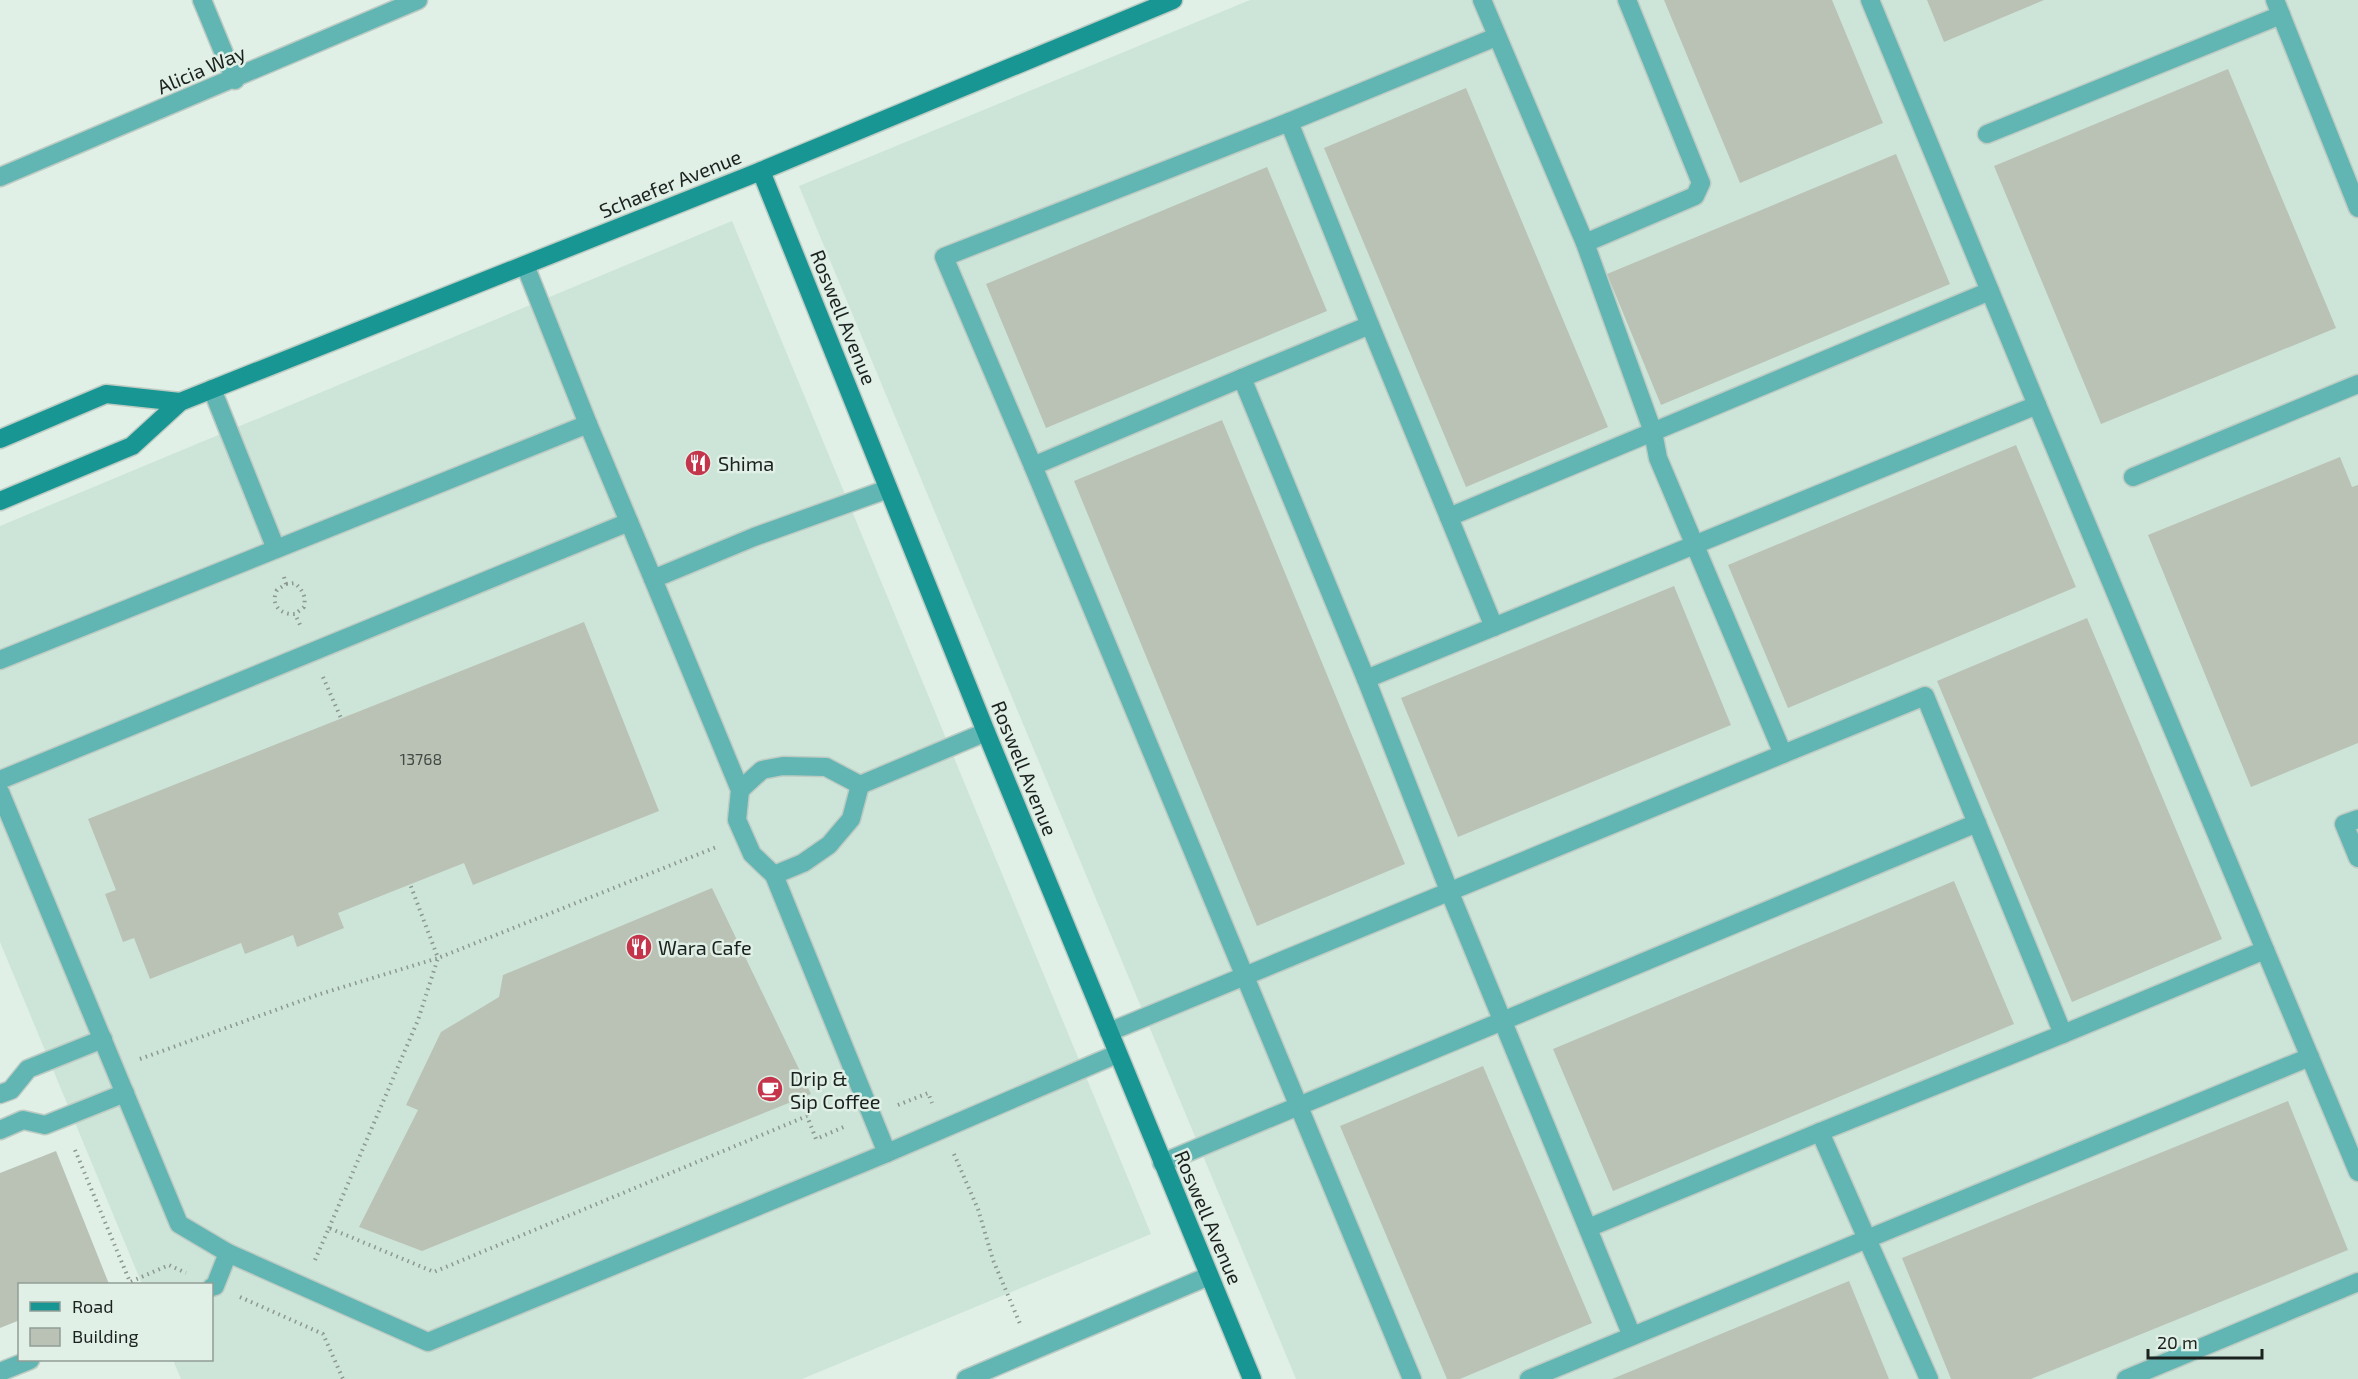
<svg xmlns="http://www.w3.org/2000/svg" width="2358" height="1379" font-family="'Exo 2',sans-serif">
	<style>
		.built { fill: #cde5d8 }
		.building { fill: #bac2b5 }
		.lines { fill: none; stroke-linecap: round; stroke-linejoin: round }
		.lane-casing { stroke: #bdcbc3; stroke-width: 21 }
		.street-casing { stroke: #bdcbc3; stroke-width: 21 }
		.secondary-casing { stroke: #bdcbc3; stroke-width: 21 }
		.path { stroke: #8c9891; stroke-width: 4; stroke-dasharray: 1.5 4.5; stroke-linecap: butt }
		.lane { stroke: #61b6b3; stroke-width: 18 }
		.street { stroke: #61b6b3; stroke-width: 18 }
		.secondary { stroke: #189693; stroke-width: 18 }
		.labels { text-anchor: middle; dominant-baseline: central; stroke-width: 5; stroke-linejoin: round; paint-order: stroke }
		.number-label { font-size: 16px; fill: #434944 }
		.street-label { font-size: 20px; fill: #1b211e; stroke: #e0f0e7 }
		.poi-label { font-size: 20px; fill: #1b211e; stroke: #e0f0e7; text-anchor: start }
	</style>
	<rect width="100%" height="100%" fill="#e0f0e7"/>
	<!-- built -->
	<g class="built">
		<polygon points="1250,0 2358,0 2358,1379 1296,1379 799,186"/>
		<polygon points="732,221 1151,1234 802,1379 181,1379 173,1360 212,1360 212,1284 142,1284 0,942 0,526"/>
	</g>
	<!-- building -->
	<g class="building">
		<polygon points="1664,0 1832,0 1883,123 1740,183"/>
		<polygon points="1927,0 2044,0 1944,42"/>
		<polygon points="2228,69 2336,328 2101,424 1994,166"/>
		<polygon points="1466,88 1608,427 1466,487 1324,148"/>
		<polygon points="1896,154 1950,284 1661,405 1607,274"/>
		<polygon points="1267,167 1327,311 1046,428 986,284"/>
		<polygon points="1222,420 1405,864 1257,926 1074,481"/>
		<polygon points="2016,445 2076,587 1788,708 1728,565"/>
		<polygon points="2340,457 2352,487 2358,485 2358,743 2251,787 2148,535"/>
		<polygon points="1674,586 1731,725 1458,837 1401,698"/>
		<polygon points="2087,618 2222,939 2072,1002 1937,681"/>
		<polygon points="584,622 659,811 473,885 464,863 338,913 344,928 297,947 293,935 245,954 241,943 150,979 134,938 123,942 105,894 116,890 88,819"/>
		<polygon points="1954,881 2014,1024 1613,1191 1553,1049"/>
		<polygon points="712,888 811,1094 422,1251 359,1227 418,1110 406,1105 441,1032 499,997 503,975"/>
		<polygon points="1483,1066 1592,1323 1460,1379 1447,1379 1340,1126"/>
		<polygon points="2288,1101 2348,1250 2031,1379 1951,1379 1902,1258"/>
		<polygon points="56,1151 109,1284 20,1284 20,1320 0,1328 0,1173"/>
		<polygon points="1849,1281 1889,1379 1612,1379"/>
	</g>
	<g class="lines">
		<defs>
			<g id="lane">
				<polyline points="1482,0 1585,243 1653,432 1658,458 1783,754 1925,696 2063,1034 1820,1132 1867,1239 1529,1379"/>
				<polyline points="1870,0 2037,405 2358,1172"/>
				<polyline points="2275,0 2358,208"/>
				<polyline points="1987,134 2281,15"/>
				<polyline points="1585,243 1695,196 1701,183 1627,0"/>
				<polyline points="525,265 588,424"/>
				<polyline points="1370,325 1494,627"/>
				<polyline points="1242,378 1370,325 1289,122"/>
				<polyline points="212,389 276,549"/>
				<polyline points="1033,466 1242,378 1366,679 1450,893 1632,1336"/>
				<polyline points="2133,477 2358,384"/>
				<polyline points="1449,517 1990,291"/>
				<polyline points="0,660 588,424 653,579"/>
				<polyline points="1366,679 2037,405"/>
				<polyline points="0,780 629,522"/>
				<polyline points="860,785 986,732"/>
				<polyline points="740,790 762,770 783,766 826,767 860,785"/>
				<polyline points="0,792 179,1224 228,1253 428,1342 887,1153 1117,1054"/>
				<polyline points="2358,819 2344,824 2358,858"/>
				<polyline points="774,875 803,863 829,845 851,819 860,785"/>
				<polyline points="1109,1032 1783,754"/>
				<polyline points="2063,1034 2265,950"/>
				<polyline points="0,1094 11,1090 28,1069 103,1039"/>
				<polyline points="0,1130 23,1120 45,1125 125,1093"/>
				<polyline points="887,1153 774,875 752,854 737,820 740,790 653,579 754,537 888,489"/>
				<polyline points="1162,1163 1977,823"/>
				<polyline points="1588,1228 1820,1132"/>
				<polyline points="212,1287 215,1286 228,1253"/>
				<polyline points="0,1372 30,1360"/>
				<polyline points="966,1379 1209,1276"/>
				<polyline points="1412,1379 1033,466 944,257 1289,122 1496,37"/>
				<polyline points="1929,1379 1867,1239 2310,1057"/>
				<polyline points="2126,1379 2358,1282"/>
			</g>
			<g id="street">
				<polyline points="202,0 235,80"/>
				<polyline points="0,177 418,0"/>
			</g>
			<g id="secondary">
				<polyline points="761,171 986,732 1252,1379"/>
				<polyline points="0,439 106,394 180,402"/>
				<polyline points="0,501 132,446 180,402 761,171 1173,0"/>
			</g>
		</defs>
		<!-- lane casing -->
		<use href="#lane" class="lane-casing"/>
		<!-- street casing -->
		<use href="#street" class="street-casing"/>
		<!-- secondary casing -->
		<use href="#secondary" class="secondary-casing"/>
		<!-- path -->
		<g class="path">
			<path d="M 284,577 L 286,584 L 277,590 C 270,604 280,615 295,614 L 301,627"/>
			<path d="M 286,584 L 295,583 C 303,591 306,596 304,607 L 295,614"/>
			<polyline points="323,677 341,718"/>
			<polyline points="140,1059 317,995 438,958 410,884"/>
			<polyline points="898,1105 928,1093 932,1103"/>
			<polyline points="75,1150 130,1282 169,1265 186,1273"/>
			<polyline points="954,1154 978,1209 993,1260 1021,1326"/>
			<polyline points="329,1228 418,1020 438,958 719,846"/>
			<polyline points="315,1260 329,1228 434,1272 807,1116 816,1139 846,1126"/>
			<polyline points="240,1297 323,1334 343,1379"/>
		</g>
		<!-- lane -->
		<use href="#lane" class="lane"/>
		<!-- street -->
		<use href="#street" class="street"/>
		<!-- secondary -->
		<use href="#secondary" class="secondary"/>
	</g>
	<!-- icons -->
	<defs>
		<symbol id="restaurant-disc" viewBox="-11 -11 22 22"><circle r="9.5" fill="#c4344b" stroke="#e0f0e7"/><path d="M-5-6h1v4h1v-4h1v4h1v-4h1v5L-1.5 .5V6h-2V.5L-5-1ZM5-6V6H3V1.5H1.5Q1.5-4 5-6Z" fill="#fff"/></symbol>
		<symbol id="cafe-disc" viewBox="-11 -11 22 22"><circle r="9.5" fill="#c4344b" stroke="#e0f0e7"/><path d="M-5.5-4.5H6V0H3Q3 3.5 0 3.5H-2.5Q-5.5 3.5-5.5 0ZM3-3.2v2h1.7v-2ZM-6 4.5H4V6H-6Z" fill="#fff"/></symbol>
	</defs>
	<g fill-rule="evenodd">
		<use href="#restaurant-disc" x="683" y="448" width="30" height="30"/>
		<use href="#restaurant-disc" x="624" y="932" width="30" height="30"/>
		<use href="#cafe-disc" x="755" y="1074" width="30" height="30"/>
	</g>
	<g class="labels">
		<!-- number labels -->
		<g class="number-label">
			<text x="421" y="758">13768</text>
		</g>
		<!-- street labels -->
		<g class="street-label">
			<text transform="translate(201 69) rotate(-23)">Alicia Way</text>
			<text transform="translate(670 183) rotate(-22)">Schaefer Avenue</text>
			<text transform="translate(844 317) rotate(68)">Roswell Avenue</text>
			<text transform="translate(1025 768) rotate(68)">Roswell Avenue</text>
			<text transform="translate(1209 1217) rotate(67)">Roswell Avenue</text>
		</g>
		<!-- poi labels -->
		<g class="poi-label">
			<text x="718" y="463">Shima</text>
			<text x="658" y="947">Wara Cafe</text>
			<text x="790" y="1078">Drip &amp;<tspan x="790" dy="23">Sip Coffee</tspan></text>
		</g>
	</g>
	<!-- legend -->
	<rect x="18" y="1283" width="195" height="78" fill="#e0f0e7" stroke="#919d97" stroke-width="1.5"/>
	<rect x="30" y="1302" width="30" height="9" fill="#189693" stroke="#919d97" stroke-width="1.5"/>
	<text x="72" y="1313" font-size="18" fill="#1b211e">Road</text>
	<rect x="30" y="1328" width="30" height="18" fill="#bac2b5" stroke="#919d97" stroke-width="1.5"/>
	<text x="72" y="1343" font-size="18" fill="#1b211e">Building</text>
	<!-- scale -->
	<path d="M2148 1349v9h114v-9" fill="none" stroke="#1b211e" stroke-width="3"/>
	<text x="2157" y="1349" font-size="18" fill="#1b211e" stroke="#e0f0e7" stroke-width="4.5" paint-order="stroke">20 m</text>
</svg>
